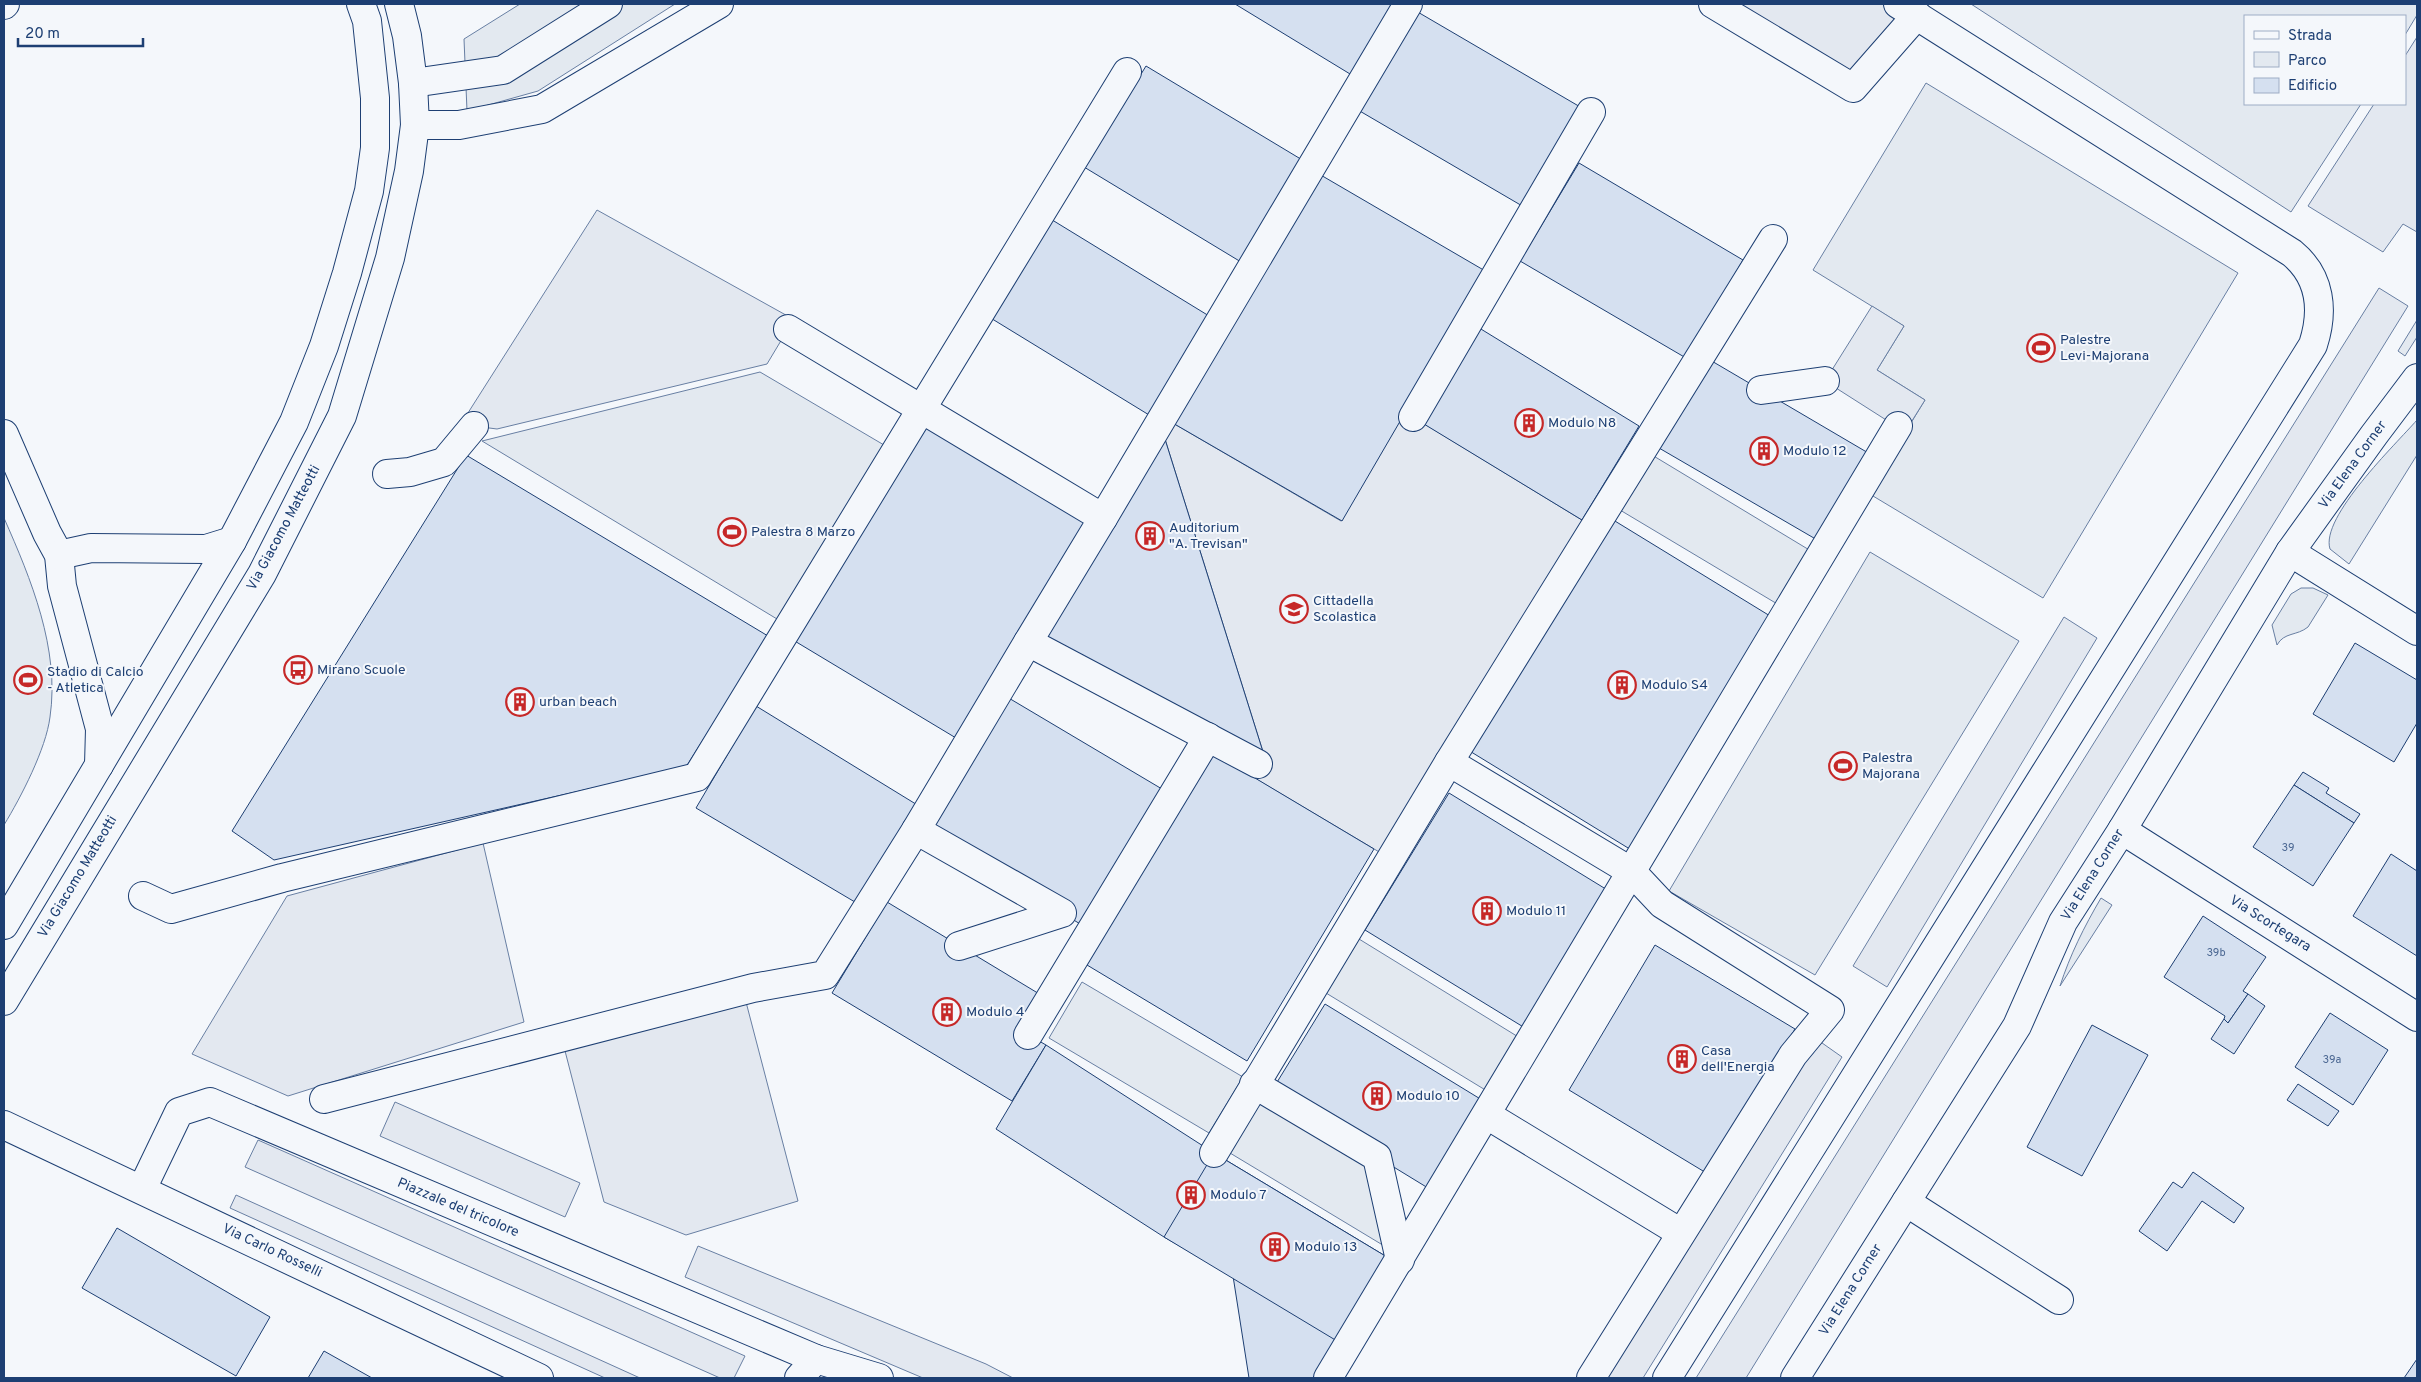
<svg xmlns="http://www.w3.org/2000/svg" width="2421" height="1382" font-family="Overpass,sans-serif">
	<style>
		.green { fill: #e3e9f0; stroke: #687fa3 }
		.parking { fill: #e3e8f0; stroke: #687fa3 }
		.building { fill: #d5e0f0; stroke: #1d3f73 }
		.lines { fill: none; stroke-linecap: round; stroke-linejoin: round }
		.minor-casing { stroke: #1d3f73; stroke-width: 30 }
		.minor { stroke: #f4f7fb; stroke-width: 28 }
		.labels { text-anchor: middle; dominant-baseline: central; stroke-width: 4; stroke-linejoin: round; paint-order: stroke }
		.number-label { font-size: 11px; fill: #4b6792 }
		.poi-label { font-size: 14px; fill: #1d3f73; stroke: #f4f7fb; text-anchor: start }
		.street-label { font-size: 14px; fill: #1d3f73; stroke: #f4f7fb }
	</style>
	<rect width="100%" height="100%" fill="#f4f7fb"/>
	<!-- green -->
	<g class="green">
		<polygon points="520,4 675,4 538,91 467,111 464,39"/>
		<polygon points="1971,4 2417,4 2417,15 2405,35 2405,16 2245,16 2245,104 2361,104 2291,212"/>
		<polygon points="1926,83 2238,273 2043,598 1868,493 1925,400 1877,370 1904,326 1813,270"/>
		<polygon points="2417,320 2417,337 2405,356 2398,351"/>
		<polygon points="760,372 884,445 777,619 482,441"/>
		<path d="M 2417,420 L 2417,455 L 2349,564 L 2330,549 C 2320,517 2396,444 2417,420 Z"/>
		<polygon points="1652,455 1811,551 1779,605 1620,510"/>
		<path d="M 4,518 C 31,579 60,649 50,717 C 46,749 21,797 4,825 Z"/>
		<polygon points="1870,552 2019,641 1815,975 1669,891"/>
		<path d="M 2301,588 L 2313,588 L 2328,595 L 2308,627 C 2297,636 2284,632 2277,645 L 2272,625 L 2291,594 Z"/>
		<path d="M 2101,898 L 2112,905 L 2060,986 C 2070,955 2084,927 2101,898 Z"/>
		<polygon points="1359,939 1520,1038 1487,1091 1326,993"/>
		<polygon points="1082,982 1243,1077 1209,1133 1049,1038"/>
		<polygon points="1256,1097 1368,1163 1386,1247 1225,1150"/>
	</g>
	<!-- parking -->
	<g class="parking">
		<polygon points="1713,4 1898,4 1917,15 1853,88"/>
		<polygon points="2417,37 2417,232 2403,224 2383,252 2308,206 2374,104 2405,104 2405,56"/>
		<polygon points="597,210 793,319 788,329 767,364 497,429 474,426 466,416"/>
		<polygon points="2379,288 2408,306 1746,1378 1696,1378"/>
		<polygon points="1872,306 1904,326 1877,370 1925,400 1905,432 1825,381"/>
		<polygon points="1405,412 1595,528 1391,859 1251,776 1264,755 1164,436 1171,422 1341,521"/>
		<polygon points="2064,617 2097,638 1887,987 1853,966"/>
		<polygon points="483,843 524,1022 288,1096 192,1054 287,896"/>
		<polygon points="746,1002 798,1201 686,1235 604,1202 564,1047"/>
		<polygon points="1815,1038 1842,1057 1643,1378 1597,1378"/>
		<polygon points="395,1102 580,1183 565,1217 380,1136"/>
		<polygon points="258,1140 745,1356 734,1378 720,1378 245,1167"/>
		<polygon points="236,1195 640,1378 605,1378 230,1208"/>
		<polygon points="698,1246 986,1364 1013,1378 923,1378 685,1277"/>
	</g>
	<!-- building -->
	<g class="building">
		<polygon points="1235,4 1400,4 1355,77"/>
		<polygon points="1416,11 1582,108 1524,207 1358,110"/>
		<polygon points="1146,66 1309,164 1246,265 1084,167"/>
		<polygon points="1579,163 1743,260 1686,358 1520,261"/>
		<polygon points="1319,174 1487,272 1342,521 1171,422"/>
		<polygon points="1049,218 1214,319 1154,418 989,317"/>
		<polygon points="1476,326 1639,426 1582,520 1419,421"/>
		<polygon points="1710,360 1870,454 1819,541 1659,448"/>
		<polygon points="924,423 1091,525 961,741 793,640"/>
		<polygon points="1164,436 1264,755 1044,637"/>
		<polygon points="466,455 768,636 686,767 274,860 232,831"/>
		<polygon points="1610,518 1775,619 1633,851 1468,750"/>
		<polygon points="2355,643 2417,680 2417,723 2394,762 2313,714"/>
		<polygon points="1007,697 1162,789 1082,925 927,833"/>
		<polygon points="756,706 919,806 860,905 696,808"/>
		<polygon points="1208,750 1374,849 1247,1061 1082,962"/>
		<polygon points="2303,772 2329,788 2326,793 2360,814 2354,823 2294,785"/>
		<polygon points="2294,785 2354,823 2313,886 2253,847"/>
		<polygon points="1449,793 1609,891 1525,1028 1365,930"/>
		<polygon points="2391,854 2417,871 2417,956 2353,916"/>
		<polygon points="887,902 1041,995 1020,1030 1046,1045 1012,1101 832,993"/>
		<polygon points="2203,916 2266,957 2243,991 2248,994 2228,1023 2224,1019 2225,1016 2164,977"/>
		<polygon points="1655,945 1795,1029 1708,1174 1569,1090"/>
		<polygon points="2248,994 2265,1006 2234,1054 2211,1039 2224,1019 2228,1023"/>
		<polygon points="1325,1004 1482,1100 1428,1188 1271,1092"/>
		<polygon points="2330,1013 2388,1050 2353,1105 2295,1067"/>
		<polygon points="2092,1025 2148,1055 2082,1176 2027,1147"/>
		<polygon points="1046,1045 1214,1153 1387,1257 1313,1378 1249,1378 1233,1276 1164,1237 996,1129"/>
		<polygon points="2298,1084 2339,1111 2328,1126 2287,1100"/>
		<polygon points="1214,1153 1387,1257 1337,1341 1164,1237"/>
		<polygon points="2193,1172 2244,1208 2234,1223 2202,1201 2167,1251 2139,1231 2173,1182 2182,1188"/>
		<polygon points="117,1228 270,1317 236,1376 82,1288"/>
		<polygon points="324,1351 372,1378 308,1378"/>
		<polygon points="2417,1359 2417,1378 2404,1378"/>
	</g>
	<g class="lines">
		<defs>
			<g id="minor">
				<polyline points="1713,4 1853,88 1917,15"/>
				<polyline points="4,5 5,4"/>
				<polyline points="413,83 503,70 608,4"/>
				<polyline points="415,125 459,125 542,109 719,4"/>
				<polyline points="788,329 1103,518 1028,642 1258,764"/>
				<polyline points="1761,390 1825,381"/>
				<polyline points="1413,417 1591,112"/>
				<polyline points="4,434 47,533 59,555 62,586 100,729 99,765"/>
				<polyline points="387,474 410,472 444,462 474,426"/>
				<polyline points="1103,518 1408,4"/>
				<polyline points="2290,552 2417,631"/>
				<polyline points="59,555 91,548 206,549 232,541"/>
				<polyline points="1449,762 1632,872 1662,904 1830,1010 1793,1055 1591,1378"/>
				<polyline points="916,830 1062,913 959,946"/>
				<polyline points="2122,830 2417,1017"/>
				<polyline points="143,896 171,909 282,878 697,777 1127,72"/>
				<polyline points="4,925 232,541 294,422 324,346 347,273 369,191 375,148 375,98 367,21 361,4"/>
				<polyline points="4,1001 262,574 342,416 390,258 409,171 415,125 413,83 407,36 399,4"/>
				<polyline points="1028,1035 1208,737"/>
				<polyline points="1254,1084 1377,1157 1400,1260"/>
				<polyline points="324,1099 753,988 825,975 916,830 1028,642"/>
				<polyline points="1487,1115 1681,1233"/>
				<polyline points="4,1125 539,1378"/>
				<polyline points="1214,1153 1449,762 1773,239"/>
				<polyline points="142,1189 179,1112 210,1102 816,1359 879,1378"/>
				<polyline points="1906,1202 2059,1300"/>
				<polyline points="799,1378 816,1359"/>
				<polyline points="1328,1378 1898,426"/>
				<path d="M 1667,1378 L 2313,345 C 2324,311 2321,277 2292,253 L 1898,4"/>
				<polyline points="1795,1378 2017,1026 2063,922 2122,830 2290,552 2374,435 2417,378"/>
			</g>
		</defs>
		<!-- minor casing -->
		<use href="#minor" class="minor-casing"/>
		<!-- minor -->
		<use href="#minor" class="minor"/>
	</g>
	<!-- icons -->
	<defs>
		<symbol id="stadium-ring" viewBox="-11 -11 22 22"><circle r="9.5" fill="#f4f7fb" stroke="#c62828" stroke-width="1.5"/><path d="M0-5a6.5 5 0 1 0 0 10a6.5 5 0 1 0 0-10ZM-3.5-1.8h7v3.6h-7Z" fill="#c62828"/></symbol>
		<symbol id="building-ring" viewBox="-11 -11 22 22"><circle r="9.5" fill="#f4f7fb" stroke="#c62828" stroke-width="1.5"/><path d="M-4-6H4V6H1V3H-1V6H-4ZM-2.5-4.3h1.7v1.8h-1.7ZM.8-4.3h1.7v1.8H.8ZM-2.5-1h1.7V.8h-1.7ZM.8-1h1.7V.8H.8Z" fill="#c62828"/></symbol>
		<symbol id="school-ring" viewBox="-11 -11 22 22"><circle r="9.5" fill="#f4f7fb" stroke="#c62828" stroke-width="1.5"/><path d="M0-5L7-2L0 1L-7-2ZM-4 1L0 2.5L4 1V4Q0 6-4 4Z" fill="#c62828"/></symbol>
		<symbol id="bus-ring" viewBox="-11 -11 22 22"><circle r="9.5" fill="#f4f7fb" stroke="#c62828" stroke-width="1.5"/><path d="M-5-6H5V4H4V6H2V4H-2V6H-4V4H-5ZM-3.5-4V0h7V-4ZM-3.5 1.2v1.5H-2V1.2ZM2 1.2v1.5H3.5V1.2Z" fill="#c62828"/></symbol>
	</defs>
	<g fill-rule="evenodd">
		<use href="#stadium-ring" x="2025" y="332" width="32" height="32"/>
		<use href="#building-ring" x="1513" y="407" width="32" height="32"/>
		<use href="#building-ring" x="1748" y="435" width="32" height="32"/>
		<use href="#stadium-ring" x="716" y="516" width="32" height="32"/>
		<use href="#building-ring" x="1134" y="520" width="32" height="32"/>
		<use href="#school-ring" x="1278" y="593" width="32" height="32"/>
		<use href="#bus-ring" x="282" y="654" width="32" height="32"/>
		<use href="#stadium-ring" x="12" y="664" width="32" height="32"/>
		<use href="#building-ring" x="1606" y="669" width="32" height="32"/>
		<use href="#building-ring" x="504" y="686" width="32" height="32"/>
		<use href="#stadium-ring" x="1827" y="750" width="32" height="32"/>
		<use href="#building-ring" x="1471" y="895" width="32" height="32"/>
		<use href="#building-ring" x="931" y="996" width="32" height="32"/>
		<use href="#building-ring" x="1666" y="1043" width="32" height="32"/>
		<use href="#building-ring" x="1361" y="1080" width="32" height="32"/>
		<use href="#building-ring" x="1175" y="1179" width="32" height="32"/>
		<use href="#building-ring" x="1259" y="1231" width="32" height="32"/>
	</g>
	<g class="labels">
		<!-- number labels -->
		<g class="number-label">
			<text x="2288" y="848">39</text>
			<text x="2216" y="953">39b</text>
			<text x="2332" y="1060">39a</text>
		</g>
		<!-- poi labels -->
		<g class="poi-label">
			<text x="2060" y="340">Palestre<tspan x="2060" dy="16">Levi-Majorana</tspan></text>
			<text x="1548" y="423">Modulo N8</text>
			<text x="1783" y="451">Modulo 12</text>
			<text x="1169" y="528">Auditorium<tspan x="1169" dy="16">"A. Trevisan"</tspan></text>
			<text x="751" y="532">Palestra 8 Marzo</text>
			<text x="1313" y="601">Cittadella<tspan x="1313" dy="16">Scolastica</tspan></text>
			<text x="317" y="670">Mirano Scuole</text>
			<text x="47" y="672">Stadio di Calcio<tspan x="47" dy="16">- Atletica</tspan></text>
			<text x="1641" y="685">Modulo S4</text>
			<text x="539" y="702">urban beach</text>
			<text x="1862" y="758">Palestra<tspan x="1862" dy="16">Majorana</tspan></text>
			<text x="1506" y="911">Modulo 11</text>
			<text x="966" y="1012">Modulo 4</text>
			<text x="1701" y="1051">Casa<tspan x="1701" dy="16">dell'Energia</tspan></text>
			<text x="1396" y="1096">Modulo 10</text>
			<text x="1210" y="1195">Modulo 7</text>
			<text x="1294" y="1247">Modulo 13</text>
		</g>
		<!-- street labels -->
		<g class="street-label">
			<text transform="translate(2353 465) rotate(-54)">Via Elena Corner</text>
			<text transform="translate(284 528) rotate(-62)">Via Giacomo Matteotti</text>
			<text transform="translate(2093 875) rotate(-58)">Via Elena Corner</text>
			<text transform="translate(78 877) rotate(-59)">Via Giacomo Matteotti</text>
			<text transform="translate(2270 924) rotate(32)">Via Scortegara</text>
			<text transform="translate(458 1208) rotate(23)">Piazzale del tricolore</text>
			<text transform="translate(272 1251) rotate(25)">Via Carlo Rosselli</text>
			<text transform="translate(1851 1290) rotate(-58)">Via Elena Corner</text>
		</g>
	</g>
	<!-- border -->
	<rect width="2421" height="1382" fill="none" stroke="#1d3f73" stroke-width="10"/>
	<!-- legend -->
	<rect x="2244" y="15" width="162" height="90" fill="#f4f7fb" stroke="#9eadc5"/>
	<rect x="2254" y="31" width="25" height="8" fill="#f4f7fb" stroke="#9eadc5"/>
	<text x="2288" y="40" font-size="15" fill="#1d3f73">Strada</text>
	<rect x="2254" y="52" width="25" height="15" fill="#e3e9f0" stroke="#9eadc5"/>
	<text x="2288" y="65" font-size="15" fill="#1d3f73">Parco</text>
	<rect x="2254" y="78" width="25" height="15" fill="#d5e0f0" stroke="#9eadc5"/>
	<text x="2288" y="90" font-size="15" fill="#1d3f73">Edificio</text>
	<!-- scale -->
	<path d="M18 38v8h125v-8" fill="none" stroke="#1d3f73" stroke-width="2.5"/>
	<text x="25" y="38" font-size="15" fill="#1d3f73" stroke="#f4f7fb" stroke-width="4" paint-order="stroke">20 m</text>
</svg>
